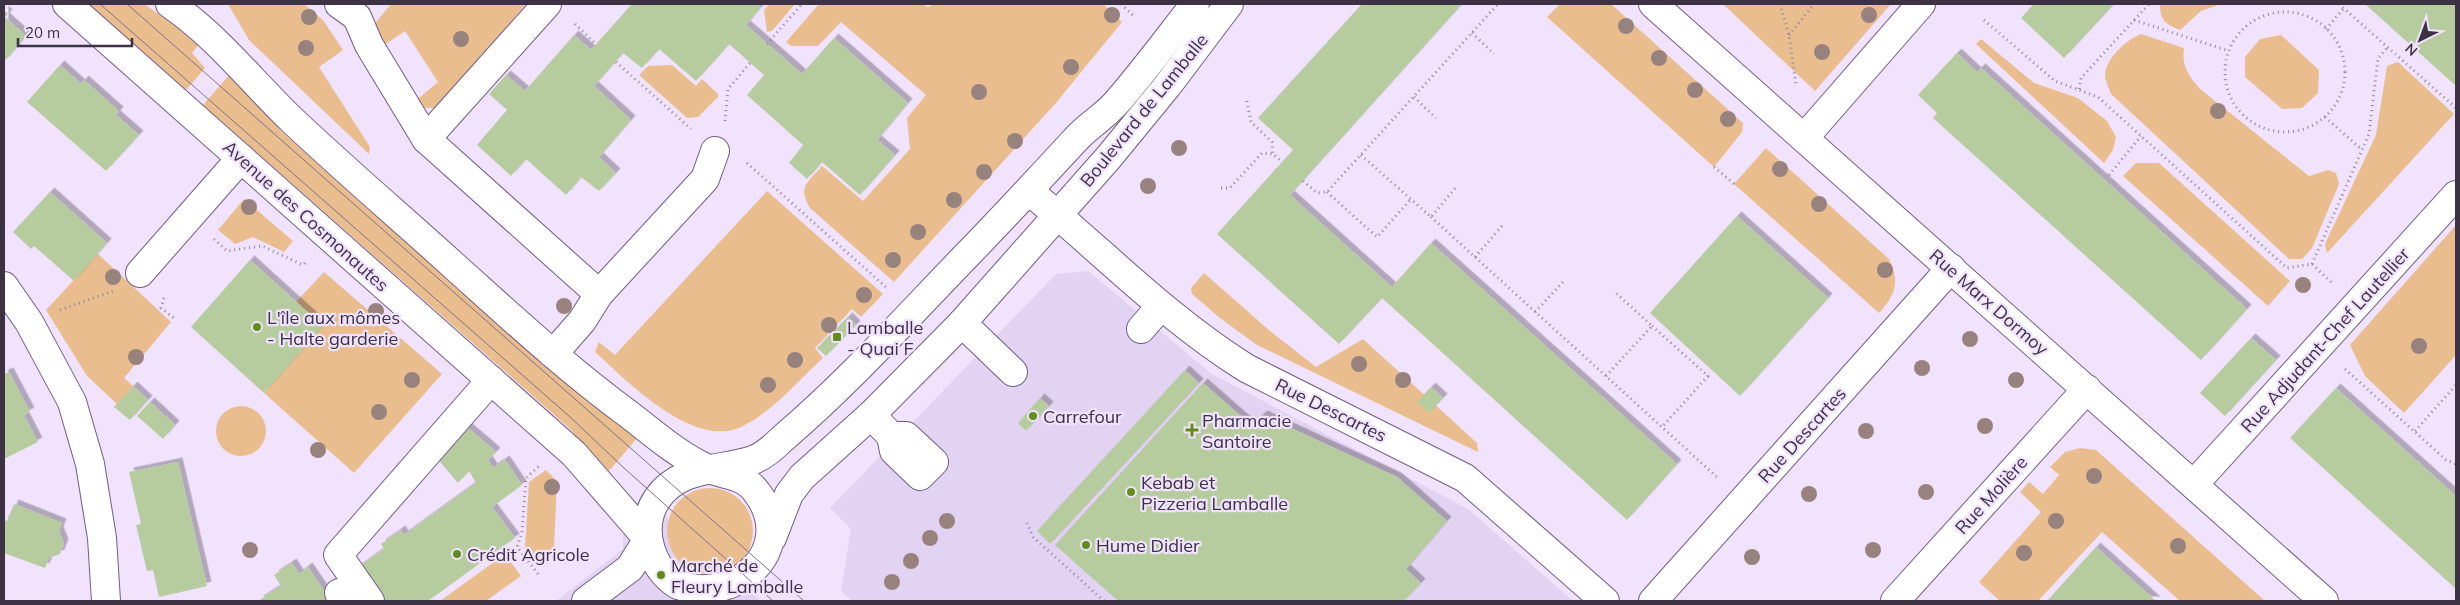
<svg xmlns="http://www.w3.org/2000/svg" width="2460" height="605" font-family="Mulish,sans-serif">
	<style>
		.built { fill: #e3d3f2 }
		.green { fill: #e9bd8e }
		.building { fill: #b6cc9f; filter: url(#shadow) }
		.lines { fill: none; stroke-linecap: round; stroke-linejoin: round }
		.minor-casing { stroke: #715c83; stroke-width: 30 }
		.path { stroke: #90859b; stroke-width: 3; stroke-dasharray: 1 4; stroke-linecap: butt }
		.minor { stroke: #fff; stroke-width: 28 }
		.tram { stroke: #7d7287; stroke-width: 1 }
		.tree { fill: #97827d }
		.poi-dot { fill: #628c1b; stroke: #f1e3fe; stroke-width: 2 }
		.labels { text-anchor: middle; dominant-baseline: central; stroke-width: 4.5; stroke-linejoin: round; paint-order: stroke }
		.street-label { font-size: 18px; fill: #3c3244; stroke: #f1e3fe }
		.poi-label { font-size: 18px; fill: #3c3244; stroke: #f1e3fe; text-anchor: start }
	</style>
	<defs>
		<filter id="shadow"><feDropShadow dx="4.5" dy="-4.5" stdDeviation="0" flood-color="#0004"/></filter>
	</defs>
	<rect width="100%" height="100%" fill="#f1e3fe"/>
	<!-- built -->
	<g class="built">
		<polygon points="1088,271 1212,374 1468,509 1573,601 852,601 841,591 851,529 830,508 1056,274"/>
		<polygon points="643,496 761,601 556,601 623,549 623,530"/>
	</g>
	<!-- green -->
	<g class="green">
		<polygon points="88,4 144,4 200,43 192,53 205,68 186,90"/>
		<polygon points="228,4 304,4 323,20 343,50 319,67 370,147 369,154 249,40"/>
		<polygon points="391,4 526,4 438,108 426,108 414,102 438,82 405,31 383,46 373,33 376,22"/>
		<polygon points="769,4 795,4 772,31 767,32 764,10"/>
		<path d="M 819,4 L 922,4 L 928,7 L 934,4 L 1103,4 L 1122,22 L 1055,104 L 894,282 L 810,208 C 797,187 808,182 822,166 L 863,201 L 910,149 L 907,118 L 926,95 L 841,22 L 818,46 L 791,46 L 786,42 Z"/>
		<polygon points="1560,4 1611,4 1743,123 1742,132 1714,167 1547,17"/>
		<polygon points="1723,4 1891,4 1815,91"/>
		<path d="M 2160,4 L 2221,4 L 2201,11 L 2180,30 C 2165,24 2160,20 2160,4 Z"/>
		<path d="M 2141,34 L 2184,48 C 2181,65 2189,77 2200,89 L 2309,176 L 2328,170 L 2336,173 L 2339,184 L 2312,248 L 2302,259 L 2289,259 L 2111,94 C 2109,88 2105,81 2105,75 C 2106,58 2126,40 2141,34 Z"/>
		<polygon points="2281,35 2319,70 2318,93 2302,108 2282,109 2245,77 2245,57 2260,39"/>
		<polygon points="1981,39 2034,83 2078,98 2107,121 2116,137 2113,150 2104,163 1976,44"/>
		<polygon points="2398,62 2454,114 2327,253 2325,244 2376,135 2387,66"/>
		<polygon points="672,65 696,86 702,79 718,94 718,97 698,117 687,118 639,75 648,66"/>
		<polygon points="231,73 280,130 589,403 638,437 609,471 568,427 203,105"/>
		<path d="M 1766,148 L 1889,259 C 1900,282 1896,294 1879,313 L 1734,184 Z"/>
		<polygon points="2136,163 2159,163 2290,281 2268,306 2123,176"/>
		<path d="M 767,191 L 883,294 L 861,317 L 852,309 L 815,348 L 823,358 C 798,381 773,411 743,426 C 695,451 628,382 595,352 L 599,342 L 615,355 Z"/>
		<polygon points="244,199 293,241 284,252 253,237 235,244 218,230"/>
		<polygon points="2456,225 2456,355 2404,413 2365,376 2350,345"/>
		<polygon points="98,254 171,322 124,378 133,386 117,404 87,376 46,310"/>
		<polygon points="324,272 442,374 354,473 264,393 323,326 296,302"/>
		<polygon points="1204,273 1270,331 1316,367 1363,339 1477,443 1478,452 1257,345 1220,318 1192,294 1191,288"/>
		<circle cx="241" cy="431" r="25"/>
		<polygon points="2080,448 2096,450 2265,601 2180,601 2102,532 2038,601 2000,601 1979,582 2041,512 2020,492 2029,482 2043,494 2059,475 2050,467 2065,452"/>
		<polygon points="546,470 557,481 554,547 536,561 525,547 529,482"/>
		<circle cx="710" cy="531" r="43"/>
		<polygon points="505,554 521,576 486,601 440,601"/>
	</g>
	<!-- building -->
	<g class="building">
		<polygon points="632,4 757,4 761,7 746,25 802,74 834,38 908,103 877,140 895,155 860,195 822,162 807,179 789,163 803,145 747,95 764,75 729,44 696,81 659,49 642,68 623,53 594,86 631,120 599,157 616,173 599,191 581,177 566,195 526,159 511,176 477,145 507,110 489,94 506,75 525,91 574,35 591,50"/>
		<polygon points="1362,4 1462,4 1290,195 1392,287 1431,243 1677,464 1627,520 1382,298 1339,344 1217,234 1293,150 1258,118"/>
		<polygon points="2034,4 2114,4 2064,58 2021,18"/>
		<polygon points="2365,4 2456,4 2456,86"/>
		<polygon points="4,10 8,14 5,17 26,36 4,62"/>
		<polygon points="1957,53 1977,72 1981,68 2247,309 2201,360 1933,118 1937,113 1918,95"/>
		<polygon points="60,65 81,84 84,80 119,111 116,115 139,135 106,171 27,102"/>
		<polygon points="50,192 107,243 74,281 34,246 31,249 13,232"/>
		<polygon points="1737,216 1828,298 1740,396 1650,313"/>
		<polygon points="250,260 323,326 264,393 191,327"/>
		<polygon points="848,317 856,325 826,356 817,348"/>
		<polygon points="2251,338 2276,360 2225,416 2200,393"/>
		<polygon points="1185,370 1199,383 1050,544 1037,531"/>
		<polygon points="9,372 30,412 24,415 38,442 4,459 4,374"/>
		<polygon points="1203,383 1251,425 1263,415 1397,477 1447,521 1406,569 1421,583 1404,601 1118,601 1055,545"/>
		<polygon points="133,386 148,400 130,420 114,407"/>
		<polygon points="1431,387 1443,398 1429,413 1417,402"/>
		<polygon points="2336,388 2456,496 2456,589 2290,438"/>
		<polygon points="1040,398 1049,406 1026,431 1018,423"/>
		<polygon points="150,402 175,425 163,439 137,416"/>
		<polygon points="468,428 496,452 488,460 493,468 505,460 522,485 492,507 515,538 428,601 380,601 356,569 384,549 381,544 401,530 404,535 476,483 469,471 458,483 436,457 460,429"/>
		<polygon points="178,462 207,586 159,597 153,570 147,571 136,525 141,524 129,472"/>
		<polygon points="14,504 62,523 59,531 64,543 60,554 49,558 45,568 4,553 4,520 7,521"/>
		<polygon points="2096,547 2156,601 2047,601"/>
		<polygon points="292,563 299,574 308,567 331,601 258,601 281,586 274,575"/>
	</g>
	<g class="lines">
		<defs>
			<g id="minor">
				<polyline points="67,4 574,454 648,539 630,568 586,601"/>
				<path d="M 170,4 C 218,37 252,82 293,121 C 345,170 400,217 453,265 C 511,317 568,370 631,416 C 654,434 677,454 704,467 C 725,477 743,472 758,494 C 797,549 737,605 678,585 C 650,568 638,527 657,499 C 679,466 719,471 753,460 C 764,456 774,447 782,439 C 848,383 906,318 966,256 C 1004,217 1040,178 1077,138 C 1089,125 1105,116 1117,102 C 1144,71 1169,37 1195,4"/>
				<polyline points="339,4 357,17 369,45 426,139 599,294 705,179 715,151"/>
				<polyline points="1653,4 2324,601"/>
				<polyline points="1804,138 1921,4"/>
				<polyline points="426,139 547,4"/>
				<path d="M 1029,191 C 1101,250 1166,318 1246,368 L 1465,478 L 1605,601"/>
				<polyline points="140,273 241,158"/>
				<polyline points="4,286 29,322 72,402 90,464 102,538 106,601"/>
				<polyline points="962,323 1013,372"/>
				<polyline points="1141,329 1161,306"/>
				<polyline points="553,354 582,321 599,294"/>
				<polyline points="871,415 891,436 894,451 920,476 934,462 906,436 891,436"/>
				<polyline points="2194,484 2456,195"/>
				<polyline points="772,538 789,494 802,477 871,415 962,323 1109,157 1168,85 1229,4"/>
				<polyline points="339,593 345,601"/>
				<polyline points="370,601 338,555 491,380"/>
				<polyline points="1653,601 1951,268"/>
				<polyline points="1895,601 2087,389"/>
			</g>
		</defs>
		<!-- minor casing -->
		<use href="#minor" class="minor-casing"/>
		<!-- path -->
		<g class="path">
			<polyline points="1121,4 1135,17"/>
			<polyline points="1780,4 1789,35 1796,85"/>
			<polyline points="2339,4 2456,108"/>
			<circle cx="2285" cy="72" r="60"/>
			<polyline points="1984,20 2055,81 2098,97 2287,268 2312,264 2332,283"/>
			<polyline points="2134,20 2229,51"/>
			<polyline points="575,24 596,44"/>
			<polyline points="2326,29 2344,8"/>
			<polyline points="1472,33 1494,54"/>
			<polyline points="1789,35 1814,4"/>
			<polyline points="767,44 802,4"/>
			<polyline points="616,62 691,129"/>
			<polyline points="2079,89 2081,78 2149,4"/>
			<polyline points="1414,97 1436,118"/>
			<polyline points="1247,101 1251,122 1272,142 1273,154"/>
			<polyline points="2325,117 2362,150"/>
			<polyline points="725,121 728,89 750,63"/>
			<polyline points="1361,155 1431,217 1457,186"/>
			<polyline points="747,163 888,289"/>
			<polyline points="1714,167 1734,184"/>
			<polyline points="2109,175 2141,136"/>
			<polyline points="1303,181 1317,193 1327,192 1498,4"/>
			<polyline points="1221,188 1230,188 1262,153 1273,154 1282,162"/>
			<polyline points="1327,192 1377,237 1411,199"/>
			<polyline points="1431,217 1719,479"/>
			<polyline points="214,239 227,251 262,246 303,265 306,262"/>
			<polyline points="1475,257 1502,226"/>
			<polyline points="2312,264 2369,134 2378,58 2388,47"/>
			<polyline points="164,298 161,308 174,318"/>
			<polyline points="60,310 113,291"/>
			<polyline points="1535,312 1563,282"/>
			<polyline points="1652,326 1708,376 1662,427"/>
			<polyline points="2345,369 2446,460 2456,464"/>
			<polyline points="1606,376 1652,326 1616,293"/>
			<polyline points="2415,431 2456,385"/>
			<polyline points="1027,523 1033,537 1104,601"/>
			<polyline points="538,574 517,547 522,533 526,478 539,466"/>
		</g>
		<!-- minor -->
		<use href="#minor" class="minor"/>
		<!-- tram -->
		<g class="tram">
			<polyline points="100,4 569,416 624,468 773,601"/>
			<polyline points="127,4 804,601"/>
		</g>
	</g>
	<!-- trees -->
	<g class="tree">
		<circle cx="1112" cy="15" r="8"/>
		<circle cx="1869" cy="15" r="8"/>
		<circle cx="309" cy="17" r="8"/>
		<circle cx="1626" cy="26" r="8"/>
		<circle cx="461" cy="39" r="8"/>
		<circle cx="306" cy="48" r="8"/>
		<circle cx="1822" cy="52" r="8"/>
		<circle cx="1659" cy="58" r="8"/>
		<circle cx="1071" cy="67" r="8"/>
		<circle cx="1695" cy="90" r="8"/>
		<circle cx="979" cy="92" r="8"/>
		<circle cx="2218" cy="111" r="8"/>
		<circle cx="1728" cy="119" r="8"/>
		<circle cx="1015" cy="141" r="8"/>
		<circle cx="1179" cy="148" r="8"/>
		<circle cx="1780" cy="169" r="8"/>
		<circle cx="984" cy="172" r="8"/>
		<circle cx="1148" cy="186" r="8"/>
		<circle cx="954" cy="200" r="8"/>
		<circle cx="1819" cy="204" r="8"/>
		<circle cx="249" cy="207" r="8"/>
		<circle cx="918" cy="232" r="8"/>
		<circle cx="893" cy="260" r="8"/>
		<circle cx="1885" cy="270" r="8"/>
		<circle cx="113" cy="277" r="8"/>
		<circle cx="2303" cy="285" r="8"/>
		<circle cx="864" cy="295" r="8"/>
		<circle cx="564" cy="306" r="8"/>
		<circle cx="376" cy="311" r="8"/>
		<circle cx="829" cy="325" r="8"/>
		<circle cx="1970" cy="339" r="8"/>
		<circle cx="2419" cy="346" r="8"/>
		<circle cx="136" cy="357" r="8"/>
		<circle cx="795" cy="360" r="8"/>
		<circle cx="1359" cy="364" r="8"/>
		<circle cx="1922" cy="368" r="8"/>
		<circle cx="412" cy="380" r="8"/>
		<circle cx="1403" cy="380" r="8"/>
		<circle cx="2016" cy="380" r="8"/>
		<circle cx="768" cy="385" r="8"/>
		<circle cx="379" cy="412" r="8"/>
		<circle cx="1985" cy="426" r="8"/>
		<circle cx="1866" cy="431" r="8"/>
		<circle cx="318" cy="450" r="8"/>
		<circle cx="2094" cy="476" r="8"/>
		<circle cx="552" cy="487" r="8"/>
		<circle cx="1926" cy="492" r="8"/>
		<circle cx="1809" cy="494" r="8"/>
		<circle cx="947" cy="521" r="8"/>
		<circle cx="2056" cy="521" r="8"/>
		<circle cx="930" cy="538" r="8"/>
		<circle cx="2178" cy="546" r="8"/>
		<circle cx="250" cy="550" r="8"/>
		<circle cx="1873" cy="550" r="8"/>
		<circle cx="2024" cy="553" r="8"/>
		<circle cx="1752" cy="557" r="8"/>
		<circle cx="911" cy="561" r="8"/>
		<circle cx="892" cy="582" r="8"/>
	</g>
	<!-- markers -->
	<g class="poi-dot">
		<circle cx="257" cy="327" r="5"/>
		<rect x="832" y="332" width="10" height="10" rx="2.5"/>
		<circle cx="1033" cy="416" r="5"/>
		<path d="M1189.5 422.5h5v5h5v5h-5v5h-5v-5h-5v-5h5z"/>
		<circle cx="1131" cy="492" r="5"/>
		<circle cx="1086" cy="545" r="5"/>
		<circle cx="457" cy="554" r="5"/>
		<circle cx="661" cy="575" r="5"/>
	</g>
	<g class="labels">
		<!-- street labels -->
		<g class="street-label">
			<text transform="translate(1144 110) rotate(-51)">Boulevard de Lamballe</text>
			<text transform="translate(306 216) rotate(42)">Avenue des Cosmonautes</text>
			<text transform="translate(1989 302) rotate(41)">Rue Marx Dormoy</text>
			<text transform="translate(2325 340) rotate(-48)">Rue Adjudant-Chef Lautellier</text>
			<text transform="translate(1331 410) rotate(26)">Rue Descartes</text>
			<text transform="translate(1802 435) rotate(-48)">Rue Descartes</text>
			<text transform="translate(1991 495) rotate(-48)">Rue Molière</text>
		</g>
		<!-- poi labels -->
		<g class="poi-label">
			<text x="267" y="317">L'île aux mômes<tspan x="267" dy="21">- Halte garderie</tspan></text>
			<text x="847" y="327">Lamballe<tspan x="847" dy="21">- Quai F</tspan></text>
			<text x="1043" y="416">Carrefour</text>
			<text x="1202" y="420">Pharmacie<tspan x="1202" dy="21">Santoire</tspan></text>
			<text x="1141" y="482">Kebab et<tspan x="1141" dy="21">Pizzeria Lamballe</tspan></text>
			<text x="1096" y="545">Hume Didier</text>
			<text x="467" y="554">Crédit Agricole</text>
			<text x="671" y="565">Marché de<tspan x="671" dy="21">Fleury Lamballe</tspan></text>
		</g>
	</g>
	<!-- border -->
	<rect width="2460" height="605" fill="none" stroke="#3c3244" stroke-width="10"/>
	<!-- north arrow -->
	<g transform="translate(2420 40) rotate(222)" stroke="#f1e3fe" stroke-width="4" paint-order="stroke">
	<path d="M0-4L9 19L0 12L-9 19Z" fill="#3c3244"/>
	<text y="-8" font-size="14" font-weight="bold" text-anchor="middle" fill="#3c3244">N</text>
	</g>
	<!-- scale -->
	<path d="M18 38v8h114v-8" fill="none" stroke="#3c3244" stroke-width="2.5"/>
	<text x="25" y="38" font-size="15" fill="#3c3244" stroke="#f1e3fe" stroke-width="4" paint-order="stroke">20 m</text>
</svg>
